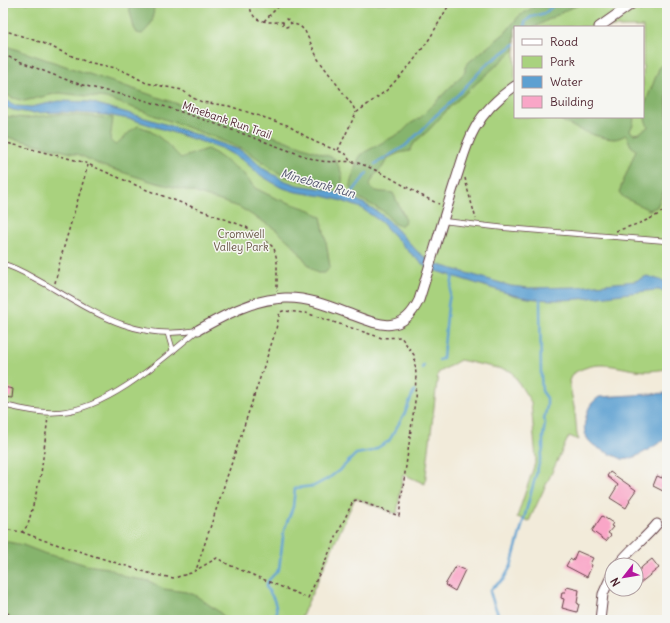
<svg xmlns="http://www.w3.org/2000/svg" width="670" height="623" font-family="Delius,sans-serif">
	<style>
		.green { fill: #a9d27e; stroke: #7a7854; fill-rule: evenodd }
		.forest { fill: #86b46d; stroke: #686a4c }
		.water { fill: #5da0d1; stroke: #54607e }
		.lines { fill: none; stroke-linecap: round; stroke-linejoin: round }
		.stream { stroke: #5da0d1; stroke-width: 2.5 }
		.building { fill: #f9a6c7 }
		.lane-casing { stroke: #633e45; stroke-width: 6 }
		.street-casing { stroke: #633e45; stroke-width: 11 }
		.path { stroke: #633e45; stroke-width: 1.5; stroke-dasharray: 3 3; stroke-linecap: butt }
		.lane { stroke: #fff; stroke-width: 4.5 }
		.street { stroke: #fff; stroke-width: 9 }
		.labels { text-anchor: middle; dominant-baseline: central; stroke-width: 3; stroke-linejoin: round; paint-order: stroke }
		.street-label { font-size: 11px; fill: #4a1f2b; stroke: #f6f6f2 }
		.park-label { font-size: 11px; fill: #654; stroke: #f6f6f2 }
		.water-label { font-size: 12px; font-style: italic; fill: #52536d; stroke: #f6f6f2 }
	</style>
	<rect width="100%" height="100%" fill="#f6f6f2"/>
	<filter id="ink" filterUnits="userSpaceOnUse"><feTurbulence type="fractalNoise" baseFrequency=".025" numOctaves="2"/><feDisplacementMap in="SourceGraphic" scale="8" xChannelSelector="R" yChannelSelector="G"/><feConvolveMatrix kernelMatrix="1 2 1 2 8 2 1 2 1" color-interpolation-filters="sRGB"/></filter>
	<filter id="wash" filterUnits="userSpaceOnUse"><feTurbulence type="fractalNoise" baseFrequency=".012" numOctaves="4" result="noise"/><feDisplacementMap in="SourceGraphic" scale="16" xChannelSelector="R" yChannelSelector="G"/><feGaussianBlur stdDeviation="0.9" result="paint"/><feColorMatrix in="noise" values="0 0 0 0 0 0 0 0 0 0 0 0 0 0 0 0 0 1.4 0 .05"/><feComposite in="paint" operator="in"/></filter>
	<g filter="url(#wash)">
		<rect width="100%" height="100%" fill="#f2ebda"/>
		<!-- green -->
		<path class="green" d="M 3,3 L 667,3 L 667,369 C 660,370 652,371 645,371 C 616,369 601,357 572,374 L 569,381 L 575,412 L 577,435 L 579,440 L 569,436 L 529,521 L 517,517 L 536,460 L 531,402 L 511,371 L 460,360 L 438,373 L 425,484 L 403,474 L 397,514 L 355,498 L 300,620 L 3,620 ZM 515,27 L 643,27 L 643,117 L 515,117 Z"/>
		<!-- forest -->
		<g class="forest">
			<path d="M 128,3 L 154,3 C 153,19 155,22 142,34 L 137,33 L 134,28 Z"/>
			<path d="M 540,3 L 585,3 L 568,9 L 535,27 L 515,27 L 515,49 L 451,106 L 428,131 L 415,142 L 410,151 L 399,153 L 388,158 L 382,168 L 374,176 L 369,186 C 376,194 384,191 393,193 L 404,216 L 405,222 L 400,226 L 395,224 L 383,211 L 359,198 L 352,190 L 350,184 L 355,168 L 359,158 L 363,153 L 402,132 L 410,124 L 420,118 L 465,72 L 465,67 L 469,62 L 505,33 L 519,16 Z"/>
			<path d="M 3,45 L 273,136 L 334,158 C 340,168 350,185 333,189 L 286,177 L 272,169 L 249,152 L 214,137 L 106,98 L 59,93 L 24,101 L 13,98 L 3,93 Z"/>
			<path d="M 665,65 L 667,66 L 667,184 L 657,207 L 649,210 L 623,197 L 619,192 L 636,150 L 631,146 L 626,135 C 623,136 619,139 614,139 C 599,139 568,126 556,117 L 634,117 L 633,125 L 630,130 L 633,134 L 639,133 L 648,127 L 644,116 L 645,104 L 660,66 Z"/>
			<path d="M 59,114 L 113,118 L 110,140 L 115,145 C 123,139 129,131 138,126 C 155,130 169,146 181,158 L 207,149 L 215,153 L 243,173 L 255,188 L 275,198 L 310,210 L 321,217 L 326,241 L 330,267 L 325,273 L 317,273 L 310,267 L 294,246 L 275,229 L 239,207 L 190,191 L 153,182 L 100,165 L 80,155 L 3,136 L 3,116 L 26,118 Z"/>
			<polygon points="3,541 23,545 46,554 67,559 86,565 108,568 126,577 149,581 164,589 186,592 195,595 218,611 228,620 3,620"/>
		</g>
		<!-- water -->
		<g class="water">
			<path d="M 3,97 L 11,104 L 16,106 L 31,107 L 59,101 L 90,102 L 162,123 L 240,150 L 249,156 L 264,169 L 283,180 L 297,185 L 324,189 L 349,196 L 363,203 L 378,212 L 389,221 L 418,252 L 430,261 L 436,264 L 511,286 L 529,288 L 576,287 L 635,281 L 647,276 L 667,282 L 667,291 L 657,290 C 610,294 560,307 513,295 L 427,268 L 409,252 L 381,222 L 361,208 L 342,201 L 323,196 L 296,192 L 280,187 L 260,175 L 244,161 L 221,148 L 134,120 L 107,115 L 62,112 L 30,113 L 13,110 L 3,106 Z"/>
			<path d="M 667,393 L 667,438 C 657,444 633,462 622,459 C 601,449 578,445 586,417 C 589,406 590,404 599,397 Z"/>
		</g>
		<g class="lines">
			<!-- stream -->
			<g class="stream">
				<polyline points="525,27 525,22 531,17 545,13 556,3"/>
				<polyline points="375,164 405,146 422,130 435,116 449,104 486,65 515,44"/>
				<polyline points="348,198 367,173"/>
				<polyline points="439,360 443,358 448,306 453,275"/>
				<polyline points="422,368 424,365"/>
				<path d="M 277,620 C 277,605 275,599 266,587 L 268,581 L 279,569 L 284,530 L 293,507 L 295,488 L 314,486 L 329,478 L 341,469 L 356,454 L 372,451 L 389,441 L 405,413 L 414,391"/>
				<path d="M 500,620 C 497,610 492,601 490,591 L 494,586 L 503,580 L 511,566 L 543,449 L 543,437 L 545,423 L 544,419 L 547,406 L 547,398 L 542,391 L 541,376 L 540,297"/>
			</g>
		</g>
		<g id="blocks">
			<!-- building -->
			<g class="building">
				<polygon points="3,387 13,389 12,398 3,397"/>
				<polygon points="667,466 667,493 653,486 657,476 662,478"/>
				<polygon points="610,472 636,490 629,500 630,501 626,508 610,498 618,485 607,476"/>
				<polygon points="602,516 613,523 611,526 613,527 608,533 611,535 606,541 592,531"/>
				<polygon points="577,551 593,558 590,564 592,565 587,577 566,566 570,559 573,561"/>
				<polygon points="652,559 659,568 640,583 636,578 636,574 643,566"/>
				<polygon points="456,566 465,570 455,591 445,585"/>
				<polygon points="567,587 579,590 577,603 579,604 577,612 562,608 564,599 561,598 562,592 565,592"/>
			</g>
		</g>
	</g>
	<g filter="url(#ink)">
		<use href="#blocks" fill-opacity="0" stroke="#633e45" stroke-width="1"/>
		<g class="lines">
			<defs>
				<g id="lane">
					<polyline points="443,221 505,228 667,241"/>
					<path d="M 3,264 C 18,268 33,278 47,285 C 96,314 138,342 198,330 C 163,359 108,409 60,412 C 41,414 22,409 3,405"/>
					<polyline points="168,334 173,351"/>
				</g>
				<g id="street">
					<polyline points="599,27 633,3"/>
					<path d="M 198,330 C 225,315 253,299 285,298 C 307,297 329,306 350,314 C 379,325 402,336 419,300 C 431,262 442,223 454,185 C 461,166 465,145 475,128 C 485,110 499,97 515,86"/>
					<path d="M 618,565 C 629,550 645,539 657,524"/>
					<polyline points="600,620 603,594 612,574"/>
				</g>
			</defs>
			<!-- lane casing -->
			<use href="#lane" class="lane-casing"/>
			<!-- street casing -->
			<use href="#street" class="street-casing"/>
			<!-- path -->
			<g class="path">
				<path d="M 251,3 C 251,6 250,10 252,13 C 257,24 273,22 283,22 L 286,19 L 289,20 L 291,23 L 300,26 L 305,31 L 318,59 L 353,106 L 356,113"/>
				<polyline points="658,3 667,8"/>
				<polyline points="640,8 647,3"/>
				<polyline points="264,21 282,3"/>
				<polyline points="283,22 283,25 286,27 289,26 291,23"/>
				<polyline points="3,30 43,43 67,54 87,62 116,68 130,74 146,83 182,90 193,98 202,102 229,106 287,125 315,142 346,154 350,161"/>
				<path d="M 3,55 C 23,62 42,71 62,78 C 90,89 119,93 147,101 C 203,118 258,140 313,159 C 329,165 345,158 361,164 C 388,174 412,192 439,204"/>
				<polyline points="3,142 83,162 147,190 246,227 263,238 274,248 277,260 277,291"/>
				<polyline points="338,150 356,113 387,90 411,64 430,38 450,3"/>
				<polyline points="465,178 468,191 476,219"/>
				<path d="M 616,231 C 634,225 653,220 667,208"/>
				<polyline points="55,283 61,257 88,165"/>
				<polyline points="3,529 22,532 28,525 41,474 48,417"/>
				<polyline points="22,532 43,540 155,575 174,578 191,573 217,558 229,565 308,598 353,501 357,500 399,516 415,401 416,374 414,355 401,337 382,338 306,313 283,311 280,312 275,333 196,570"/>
				<polyline points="3,608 14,620"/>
			</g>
			<!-- lane -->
			<use href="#lane" class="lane"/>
			<!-- street -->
			<use href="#street" class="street"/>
		</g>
	</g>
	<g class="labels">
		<!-- street labels -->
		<g class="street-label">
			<text transform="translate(227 120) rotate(19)">Minebank Run Trail</text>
		</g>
		<!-- park labels -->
		<g class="park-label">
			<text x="241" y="234">Cromwell<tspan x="241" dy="13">Valley Park</tspan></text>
		</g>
		<!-- water labels -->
		<g class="water-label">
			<text transform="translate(318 183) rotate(16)">Minebank Run</text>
		</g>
	</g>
	<!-- margin -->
	<rect width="670" height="623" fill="none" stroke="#f6f6f2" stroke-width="16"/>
	<!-- legend -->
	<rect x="514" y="26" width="130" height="92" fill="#f6f6f2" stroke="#b1a0a2"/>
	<rect x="522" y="39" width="20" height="6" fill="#ffffff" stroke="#b1a0a2"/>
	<text x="550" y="46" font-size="12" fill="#4a1f2b">Road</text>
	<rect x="522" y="56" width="20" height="12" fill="#a9d27e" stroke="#b1a0a2"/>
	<text x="550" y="66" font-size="12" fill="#4a1f2b">Park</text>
	<rect x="522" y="76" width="20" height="12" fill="#5da0d1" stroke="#b1a0a2"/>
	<text x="550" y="86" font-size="12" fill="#4a1f2b">Water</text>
	<rect x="522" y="96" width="20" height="12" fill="#f9a6c7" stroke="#b1a0a2"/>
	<text x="550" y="106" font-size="12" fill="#4a1f2b">Building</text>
	<!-- north arrow -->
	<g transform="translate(624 577) rotate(239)"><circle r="19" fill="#f6f6f2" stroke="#b1a0a2"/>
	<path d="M0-3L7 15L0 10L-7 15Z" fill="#b5179e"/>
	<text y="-6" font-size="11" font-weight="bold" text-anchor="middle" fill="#4a1f2b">N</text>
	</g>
</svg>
